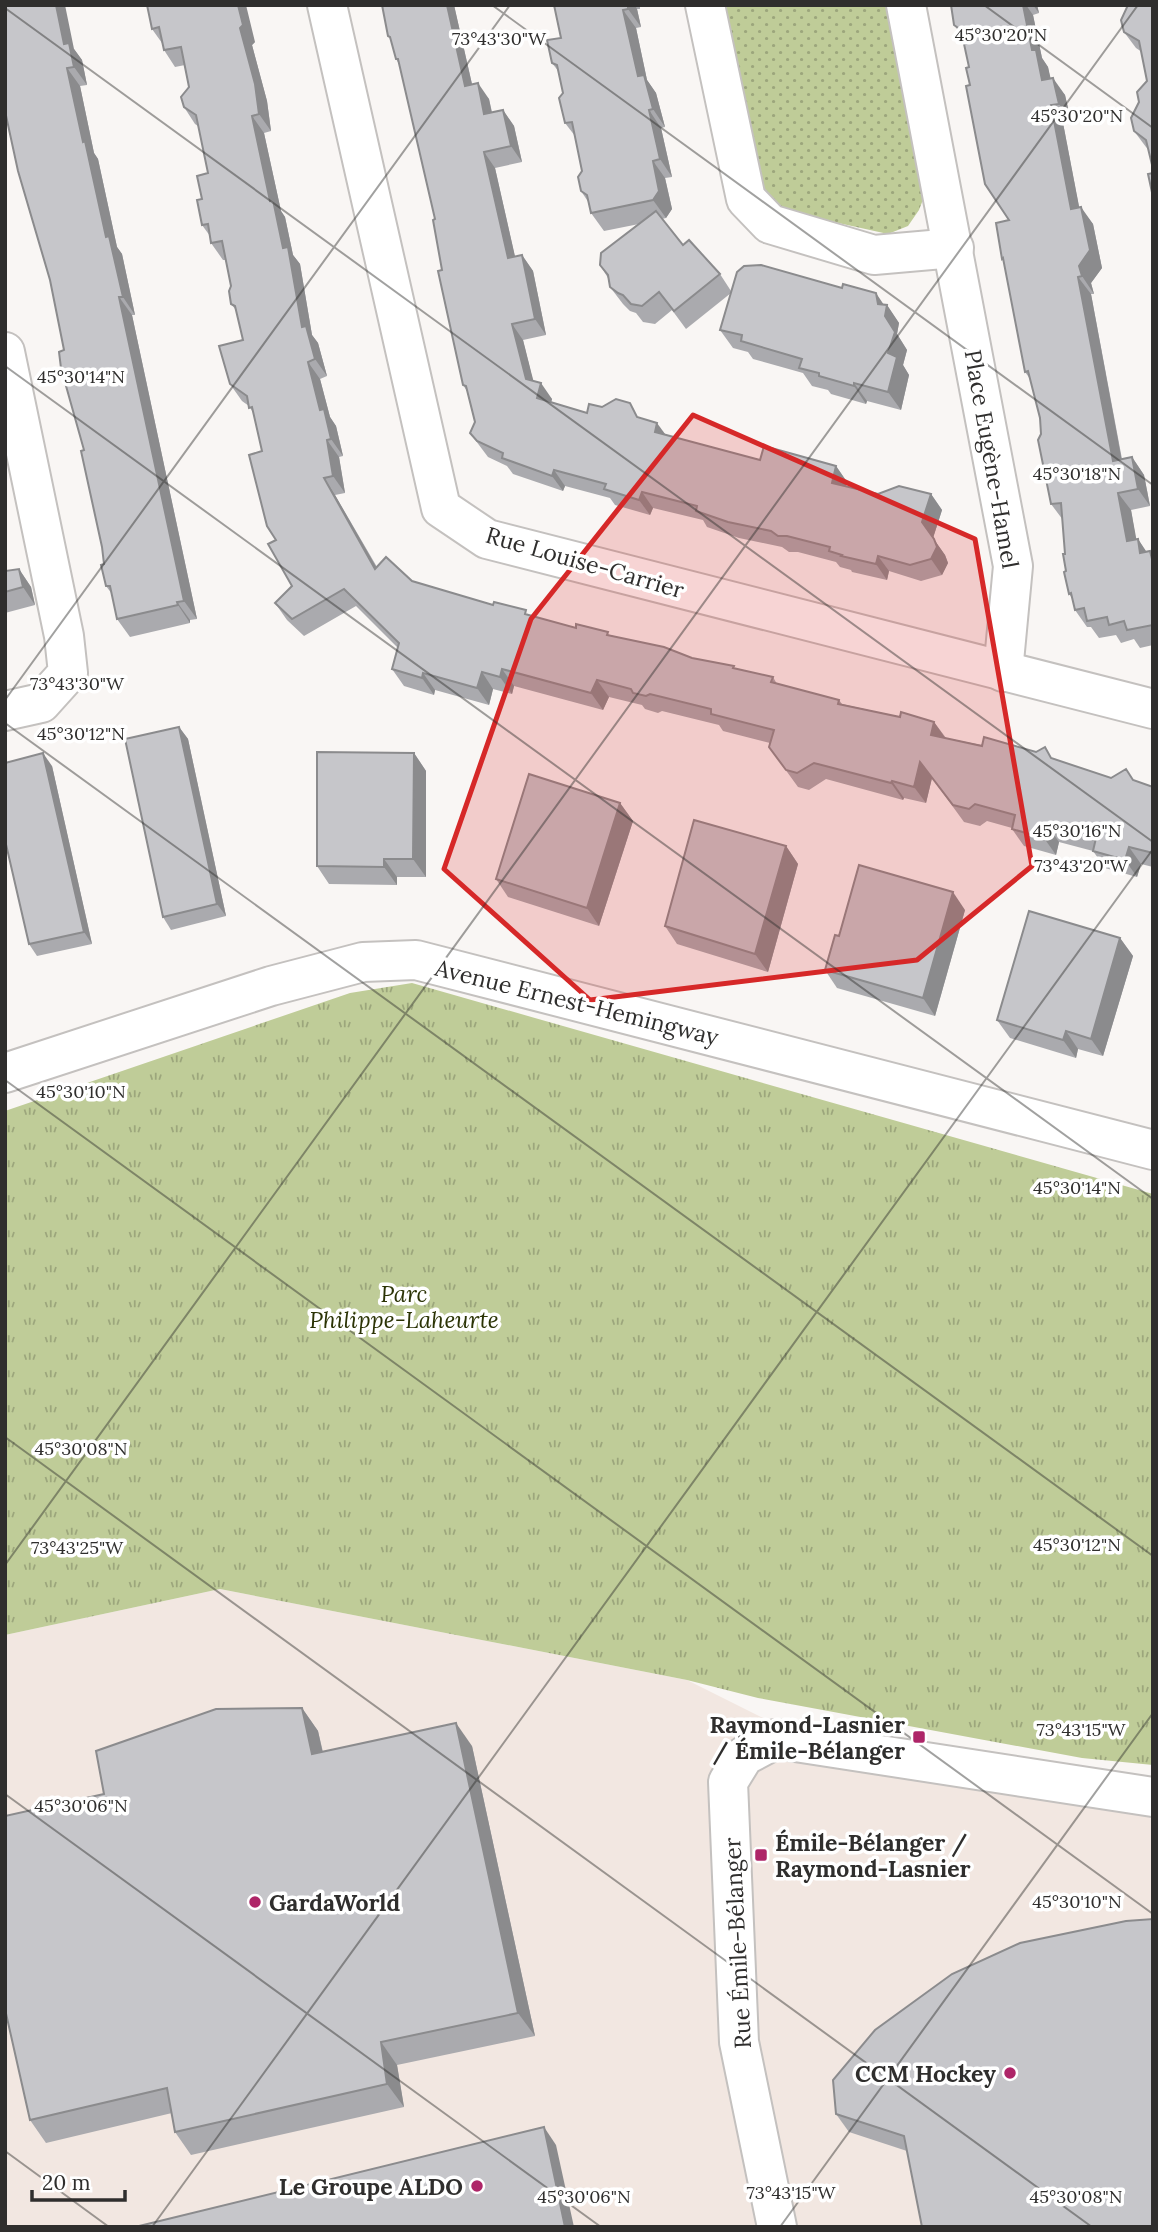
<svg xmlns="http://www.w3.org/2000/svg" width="1158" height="2232" font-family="Lora,serif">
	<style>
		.built { fill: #f2e7e1 }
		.grass { fill: url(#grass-dots) }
		.park { fill: url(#park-tufts) }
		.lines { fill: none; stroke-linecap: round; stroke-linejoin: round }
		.minor-casing { stroke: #c4c1bf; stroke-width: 42 }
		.minor { stroke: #fff; stroke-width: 38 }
		.wall { fill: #aaaaae }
		.shaded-wall { fill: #8b8b8d }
		.building { fill: #c6c6ca; stroke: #8b8b8d; stroke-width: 2 }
		.marked { fill: #d62828; fill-opacity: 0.2; stroke: #d62828; stroke-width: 5; stroke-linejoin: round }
		.ticks { fill: none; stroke: #2f2e2d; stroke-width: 2; stroke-opacity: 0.45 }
		.poi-dot { fill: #ae2568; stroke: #fff; stroke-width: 2.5 }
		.labels { text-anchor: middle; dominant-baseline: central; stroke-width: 7; stroke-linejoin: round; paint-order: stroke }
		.street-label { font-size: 23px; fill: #2f2e2d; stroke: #fff }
		.park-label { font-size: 23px; font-style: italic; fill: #2b3305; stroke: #fff }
		.poi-label { font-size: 23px; font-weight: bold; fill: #2f2e2d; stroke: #fff; text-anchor: end }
		.ticks-label { font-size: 18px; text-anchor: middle; fill: #2f2e2d; stroke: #fff; stroke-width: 7; stroke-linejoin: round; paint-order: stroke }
	</style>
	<defs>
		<pattern id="grass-dots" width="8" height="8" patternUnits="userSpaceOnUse" patternTransform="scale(1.75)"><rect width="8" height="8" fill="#bfcc98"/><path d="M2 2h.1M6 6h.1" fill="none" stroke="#9ca67c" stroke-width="1.8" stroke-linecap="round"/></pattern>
		<pattern id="park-tufts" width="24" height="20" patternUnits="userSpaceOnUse" patternTransform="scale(1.75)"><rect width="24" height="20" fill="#bfcc98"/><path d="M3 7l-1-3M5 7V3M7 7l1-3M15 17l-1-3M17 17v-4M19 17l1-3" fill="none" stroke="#9ca67c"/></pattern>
	</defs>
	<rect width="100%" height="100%" fill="#f9f6f4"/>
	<!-- built -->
	<polygon class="built" points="220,1589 687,1680 861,1767 1153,1811 1153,2227 5,2227 5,1635"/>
	<!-- grass -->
	<polygon class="grass" points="721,5 889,5 927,189 919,210 908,226 888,234 784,211 760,188"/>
	<!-- park -->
	<polygon class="park" points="412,983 1153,1194 1153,1765 1082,1758 758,1698 687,1680 220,1589 5,1635 5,1111 350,993"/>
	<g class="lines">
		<defs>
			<g id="minor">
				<polyline points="327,5 441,508 487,539 1153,709"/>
				<polyline points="705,5 746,199 770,224 874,255 954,248"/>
				<polyline points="906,5 1013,566 1003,672"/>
				<polyline points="5,352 64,636 68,673 41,703 5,711"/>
				<polyline points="5,1073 271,986 363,962 416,960 1153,1150"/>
				<polyline points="777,2227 739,2042 728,1782 744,1756 776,1739 1153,1797"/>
			</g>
		</defs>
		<!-- minor casing -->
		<use href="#minor" class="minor-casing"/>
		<!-- minor -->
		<use href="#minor" class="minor"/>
	</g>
	<!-- wall -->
	<g class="wall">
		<polygon points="147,5 255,42 252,45 267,101 271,131 264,133 281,211 285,217 293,255 300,264 312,335 318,343 327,376 320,379 330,417 336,426 343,456 339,457 345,493 335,495 377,567 412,581 493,605 576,628 610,635 692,658 773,677 777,684 839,700 842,704 900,717 934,722 946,738 1053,759 1111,778 1135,781 1153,787 1153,867 1141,864 1137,877 1105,868 1093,851 1059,842 1056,855 1024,846 1012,829 1012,828 987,821 980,826 964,822 932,778 926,803 904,798 903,800 826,779 809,790 798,787 769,747 770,743 723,731 719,725 662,711 658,713 645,709 642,705 609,697 603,710 514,686 512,694 493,689 489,705 435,690 434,695 404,686 392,669 398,648 356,606 304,636 287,620 275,603 292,586 276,540 262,451 254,414 249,406 242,401 230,384 243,340 236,310 231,304 231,286 226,260 223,260 211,243 210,236 202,225 202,199 208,173 198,126 195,124 184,107 189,87 185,65 175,67 164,50 162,43 152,29"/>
		<polygon points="382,5 454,5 472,84 489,99 492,112 503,110 514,126 522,162 495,168 515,257 522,255 533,271 546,335 523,340 533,381 552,399 551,402 587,413 641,418 666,435 760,460 836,466 847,482 846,486 878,494 931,494 942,510 933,538 945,555 948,563 942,575 921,581 889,571 887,580 852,572 851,570 840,567 836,562 798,552 789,552 782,547 739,538 707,527 703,520 653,508 650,515 615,505 610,498 565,486 563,491 513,474 507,466 488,457 470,433 475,422 467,391 463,385 442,270 435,219 399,64 396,59 392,41 388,36"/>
		<polygon points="554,5 640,5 640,9 637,9 641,27 636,28 647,80 656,93 665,127 661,128 672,177 665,178 672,209 666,218 662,219 683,245 720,274 731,291 887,305 899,323 897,334 907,350 903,365 909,375 901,410 867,401 866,404 831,394 828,390 812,386 803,373 753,359 748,352 733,348 720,330 731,293 686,329 672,310 655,324 643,322 636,313 630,311 623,304 610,287 608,278 600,265 639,224 604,231 591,213 589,203 581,191 582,171 575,136 565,123 563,93 559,72 552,63 561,38"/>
		<polygon points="951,5 1037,5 1039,13 1033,15 1042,58 1048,67 1050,78 1065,95 1071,121 1063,123 1079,207 1093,224 1102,268 1091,283 1094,294 1091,294 1122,459 1132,457 1144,475 1150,506 1131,510 1136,540 1138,539 1146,552 1153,555 1153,645 1140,648 1134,639 1121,643 1116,635 1099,638 1091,627 1087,627 1075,610 1072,598 1069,594 1063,520 1051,504 1040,418 1031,380 1025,372 1004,262 1002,259 1009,220 970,85 969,67 963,37 954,25"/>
		<polygon points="1153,5 1149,150 1146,147 1134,131 1147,81 1142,52 1136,48 1124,32"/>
		<polygon points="74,49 82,60 87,85 80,86 94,153 98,159 117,247 122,254 135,315 132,315 197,619 190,620 190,623 130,637 117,619 112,594 106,586 102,547 84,450 50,280 5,111"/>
		<polygon points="19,569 31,587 35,605 5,613 5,571"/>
		<polygon points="179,727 188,739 226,916 171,930 163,917"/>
		<polygon points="414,753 426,771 426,877 397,877 397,885 329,884 317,866"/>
		<polygon points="52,766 92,944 37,956 29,944"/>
		<polygon points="620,803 633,821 599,926 508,897 496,879"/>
		<polygon points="786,846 798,864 768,972 677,944 665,926"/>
		<polygon points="965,910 935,1016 837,988 825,970 839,936"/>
		<polygon points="1120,938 1133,956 1103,1056 1078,1049 1076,1058 1010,1038 997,1020"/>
		<polygon points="302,1708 318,1731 323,1752 472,1746 535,2036 397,2065 404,2107 191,2155 175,2132 172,2113 46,2143 30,2120 104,1794"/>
		<polygon points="952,1974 907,2151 849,2132 836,2114"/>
	</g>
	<!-- shaded-wall -->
	<g class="shaded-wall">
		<polygon points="56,5 65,5 74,49 82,60 87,85 74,67 64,44"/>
		<polygon points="238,5 246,5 255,42 252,45 267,101 271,131 259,114 240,28"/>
		<polygon points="447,5 454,5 476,102 465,86"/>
		<polygon points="628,5 635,5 637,9 641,27 628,9"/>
		<polygon points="1023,5 1026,5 1033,15 1042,58 1048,67 1055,97 1042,80 1032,50"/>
		<polygon points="1033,5 1037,5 1039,13"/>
		<polygon points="623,10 636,28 647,80 656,93 665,127 653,109 638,76"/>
		<polygon points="67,68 80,86 94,153 98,159 117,247 122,254 135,315 123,297 106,237 83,142"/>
		<polygon points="1053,78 1065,95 1071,121 1059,104"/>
		<polygon points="478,83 489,99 495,129 484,114"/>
		<polygon points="1051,105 1063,123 1083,227 1071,209"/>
		<polygon points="503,110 514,126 522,162 511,146"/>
		<polygon points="649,110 661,128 672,177 660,159"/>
		<polygon points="252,116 264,133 281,211 285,217 293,255 300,264 312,335 318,343 327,376 315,359 302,327 283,248 270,201"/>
		<polygon points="484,152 495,168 519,274 508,258"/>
		<polygon points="653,161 665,178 672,209 666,218 653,200"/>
		<polygon points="1081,207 1093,224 1102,268 1091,283 1094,294 1082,276 1079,266"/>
		<polygon points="522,255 533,271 546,335 535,319"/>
		<polygon points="1078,277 1091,294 1125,478 1113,461"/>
		<polygon points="876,293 886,308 887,305 899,323 897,334 907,350 903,365 909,375 901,410 888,392"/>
		<polygon points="119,297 132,315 197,619 184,601"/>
		<polygon points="512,324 523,340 537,395 526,379"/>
		<polygon points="308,362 320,379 330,417 336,426 343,456 331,439 320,410"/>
		<polygon points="541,383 552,399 548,414 537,398"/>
		<polygon points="854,383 867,401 866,404 854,386"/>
		<polygon points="657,423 668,438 655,432"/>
		<polygon points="327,440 339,457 345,493 333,476"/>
		<polygon points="1132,457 1144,475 1150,506 1138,489"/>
		<polygon points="836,466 847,482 843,499 832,483"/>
		<polygon points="554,470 565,486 563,491 552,476"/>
		<polygon points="324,478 335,495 387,586 375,569"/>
		<polygon points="642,492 653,508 650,515 639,500"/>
		<polygon points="1118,493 1131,510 1140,559 1127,541"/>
		<polygon points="931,494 942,510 933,538 945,555 948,563 942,575 931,559 922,522"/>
		<polygon points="1138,539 1150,557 1140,553"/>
		<polygon points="878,556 889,571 887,580 876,564"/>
		<polygon points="19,569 31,587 35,605 23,587"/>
		<polygon points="177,602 190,620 190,623 178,605"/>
		<polygon points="502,669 514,686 512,694 500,677"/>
		<polygon points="482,672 493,689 489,705 477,688"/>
		<polygon points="423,673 435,690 434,695 422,678"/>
		<polygon points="597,680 609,697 603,710 591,693"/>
		<polygon points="934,722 946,739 931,735"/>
		<polygon points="179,727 188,739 226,916 217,904"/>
		<polygon points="43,753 52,766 92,944 84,932"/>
		<polygon points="414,753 426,771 426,877 413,859"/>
		<polygon points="920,762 932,778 926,803 914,787"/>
		<polygon points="892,781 904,798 903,800 891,783"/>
		<polygon points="620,803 633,821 599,926 587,908"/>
		<polygon points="1047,825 1059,842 1056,855 1044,838"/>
		<polygon points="786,846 798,864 768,972 755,954"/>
		<polygon points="1129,847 1141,864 1137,877 1125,860"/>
		<polygon points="384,859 397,877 397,885 384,867"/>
		<polygon points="953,892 965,910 935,1016 923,998"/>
		<polygon points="1120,938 1133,956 1103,1056 1091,1039"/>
		<polygon points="1066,1031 1078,1049 1076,1058 1063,1040"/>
		<polygon points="302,1708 318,1731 328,1777 312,1754"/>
		<polygon points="456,1723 472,1746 535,2036 518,2013"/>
		<polygon points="381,2042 397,2065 404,2107 387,2084"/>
		<polygon points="544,2127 556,2145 574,2227 565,2227"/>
	</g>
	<!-- building -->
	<g class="building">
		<polygon points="5,5 56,5 64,44 69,43 74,67 67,68 83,142 85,141 106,237 109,236 123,297 119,297 184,601 177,602 178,605 117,619 110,586 106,586 101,565 104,564 102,547 81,451 84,450 61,368 59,352 64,350 50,280 18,171 5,111"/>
		<polygon points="147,5 238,5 243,25 240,28 255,84 259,114 252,116 270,201 273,200 283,248 288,247 302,327 306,326 315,359 308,362 320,410 324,409 331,439 327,440 333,476 324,478 375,569 386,557 412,581 493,605 494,602 526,610 525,614 576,628 576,624 608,632 607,635 664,647 692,658 734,666 733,668 773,677 771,682 839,700 838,704 900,717 901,712 934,722 931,735 982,746 984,737 1036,752 1045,747 1051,758 1111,778 1126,769 1133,780 1153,787 1153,853 1129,847 1125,860 1093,851 1096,838 1047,825 1044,838 1012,829 1015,815 975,804 969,809 953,805 920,762 914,787 892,781 891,783 814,763 797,773 786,770 769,747 774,730 711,714 711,709 650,694 646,696 633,693 631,689 597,680 591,693 502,669 500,677 482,672 477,688 423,673 422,678 392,669 399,643 344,589 292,619 275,603 292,586 268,544 276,540 267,526 249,455 262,451 252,407 249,408 247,396 230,384 219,346 243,340 235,306 231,304 229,291 231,286 222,241 211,243 208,224 202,225 197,200 202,199 197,176 208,173 196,115 184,107 181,97 189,87 181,47 164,50 159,27 152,29"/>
		<polygon points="382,5 447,5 465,86 478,83 484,114 503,110 511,146 484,152 508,258 522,255 535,319 512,324 526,379 541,383 537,398 587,413 589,404 602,407 616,399 630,403 637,417 657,423 655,432 760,460 764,446 793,454 836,466 832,483 878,494 899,486 931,494 922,522 934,539 937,547 931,559 910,565 878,556 876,564 841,556 842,555 829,551 830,547 787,536 778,536 771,531 728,522 696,511 697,506 642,492 639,500 604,489 606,484 554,470 552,476 502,458 503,453 477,441 470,433 475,422 466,386 463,385 438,271 442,270 433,220 435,219 398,59 396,59 390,37 388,36"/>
		<polygon points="554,5 628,5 628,9 623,10 638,76 644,75 653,109 649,110 660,159 653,161 659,191 653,200 591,213 587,195 581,191 578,177 582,171 572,122 565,123 559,98 563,93 557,65 552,63 547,40 561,38"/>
		<polygon points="951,5 1023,5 1032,50 1036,50 1042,80 1053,78 1059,104 1051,105 1071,209 1081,207 1090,250 1079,266 1082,276 1078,277 1113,461 1132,457 1138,489 1118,493 1127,541 1138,539 1140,553 1150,551 1153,563 1153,625 1127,630 1124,621 1109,625 1107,617 1087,621 1084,608 1075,610 1071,593 1069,594 1064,572 1066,571 1063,554 1065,554 1061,503 1051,504 1038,440 1041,434 1040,418 1028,371 1025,372 1003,258 1002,259 996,223 1009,220 985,184 966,86 970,85 966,68 969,67 961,30 954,25"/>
		<polygon points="1128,5 1153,5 1153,169 1146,140 1134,131 1131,118 1139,102 1137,92 1147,81 1139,41 1124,32 1121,20"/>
		<polygon points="1153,173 1153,197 1148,174"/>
		<polygon points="656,211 683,245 689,240 720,274 674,311 659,292 642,306 631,304 623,295 618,293 610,287 608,275 600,265 601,253"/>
		<polygon points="761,265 842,288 843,284 876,293 878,304 887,305 885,316 895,332 888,353 897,357 888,392 854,383 854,386 819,376 819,373 799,368 802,359 741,341 742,335 720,330 737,272 744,266"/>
		<polygon points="19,569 23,587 5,592 5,571"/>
		<polygon points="179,727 217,904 163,917 125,739"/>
		<polygon points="317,752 414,753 413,859 384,859 384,867 317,866"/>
		<polygon points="43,753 84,932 29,944 5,840 5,763"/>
		<polygon points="529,774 620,803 587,908 496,879"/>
		<polygon points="694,820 786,846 755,954 665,926"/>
		<polygon points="859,865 953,892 923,998 825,970 835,935 839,936"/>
		<polygon points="1029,911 1120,938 1091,1039 1066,1031 1063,1040 997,1020"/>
		<polygon points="302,1708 312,1754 456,1723 518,2013 381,2042 387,2084 175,2132 167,2088 30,2120 5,2009 5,1816 104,1794 96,1751 216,1709"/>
		<polygon points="1153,1919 1153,2227 922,2227 904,2136 836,2114 833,2080 875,2030 952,1974 1020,1943 1126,1921"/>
		<polygon points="544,2127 565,2227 135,2227"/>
	</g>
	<!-- marked area -->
	<path class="marked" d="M 693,415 L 975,539 L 1032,866 L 917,960 L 590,1000 L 444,869 L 531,619 Z"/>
	<!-- ticks -->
	<path class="ticks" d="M 492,5 L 1153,485M 984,5 L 1153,128M 5,8 L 1153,842M 5,366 L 1153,1199M 5,700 L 510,5M 5,723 L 1153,1556M 5,1080 L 1153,1914M 5,1437 L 1092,2227M 5,1565 L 1138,5M 5,1794 L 601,2227M 5,2151 L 109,2227M 152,2227 L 1153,849M 780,2227 L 1153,1713"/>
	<!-- markers -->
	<g class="poi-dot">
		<rect x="912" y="1730" width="14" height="14" rx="3.5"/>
		<rect x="754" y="1848" width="14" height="14" rx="3.5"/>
		<circle cx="255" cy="1902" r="7"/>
		<circle cx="1010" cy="2073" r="7"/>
		<circle cx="477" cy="2186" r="7"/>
	</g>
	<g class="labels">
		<!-- street labels -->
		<g class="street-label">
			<text transform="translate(992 459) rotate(80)">Place Eugène-Hamel</text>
			<text transform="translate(585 562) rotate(16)">Rue Louise-Carrier</text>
			<text transform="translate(577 1002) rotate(14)">Avenue Ernest-Hemingway</text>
			<text transform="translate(737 1943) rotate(-93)">Rue Émile-Bélanger</text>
		</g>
		<!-- park labels -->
		<g class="park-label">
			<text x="404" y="1293">Parc<tspan x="404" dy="26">Philippe-Laheurte</tspan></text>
		</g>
		<!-- poi labels -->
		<g class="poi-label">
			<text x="905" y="1724">Raymond-Lasnier<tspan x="905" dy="26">/ Émile-Bélanger</tspan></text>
			<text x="775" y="1842" text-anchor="start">Émile-Bélanger /<tspan x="775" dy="26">Raymond-Lasnier</tspan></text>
			<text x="269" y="1902" text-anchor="start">GardaWorld</text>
			<text x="996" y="2073">CCM Hockey</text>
			<text x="463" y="2186">Le Groupe ALDO</text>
		</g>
	</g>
	<g class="ticks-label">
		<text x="1001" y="41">45°30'20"N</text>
		<text x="499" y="45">73°43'30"W</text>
		<text x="1077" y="122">45°30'20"N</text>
		<text x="81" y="383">45°30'14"N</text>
		<text x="1077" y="480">45°30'18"N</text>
		<text x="77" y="690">73°43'30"W</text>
		<text x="81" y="740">45°30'12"N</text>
		<text x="1077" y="837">45°30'16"N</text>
		<text x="1081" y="872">73°43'20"W</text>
		<text x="81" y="1098">45°30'10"N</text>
		<text x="1077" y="1194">45°30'14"N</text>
		<text x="81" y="1455">45°30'08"N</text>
		<text x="1077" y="1551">45°30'12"N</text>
		<text x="77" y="1554">73°43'25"W</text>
		<text x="1081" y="1736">73°43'15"W</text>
		<text x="81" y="1812">45°30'06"N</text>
		<text x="1077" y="1908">45°30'10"N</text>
		<text x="791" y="2199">73°43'15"W</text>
		<text x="584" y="2203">45°30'06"N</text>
		<text x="1076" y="2203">45°30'08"N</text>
	</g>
	<!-- border -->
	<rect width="1158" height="2232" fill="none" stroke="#2f2e2d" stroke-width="14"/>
	<!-- scale -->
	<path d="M32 2190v10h93v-10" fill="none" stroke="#2f2e2d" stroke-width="3.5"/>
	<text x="42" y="2190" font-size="21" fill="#2f2e2d" stroke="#ffffff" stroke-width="5" paint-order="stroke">20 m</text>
</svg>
